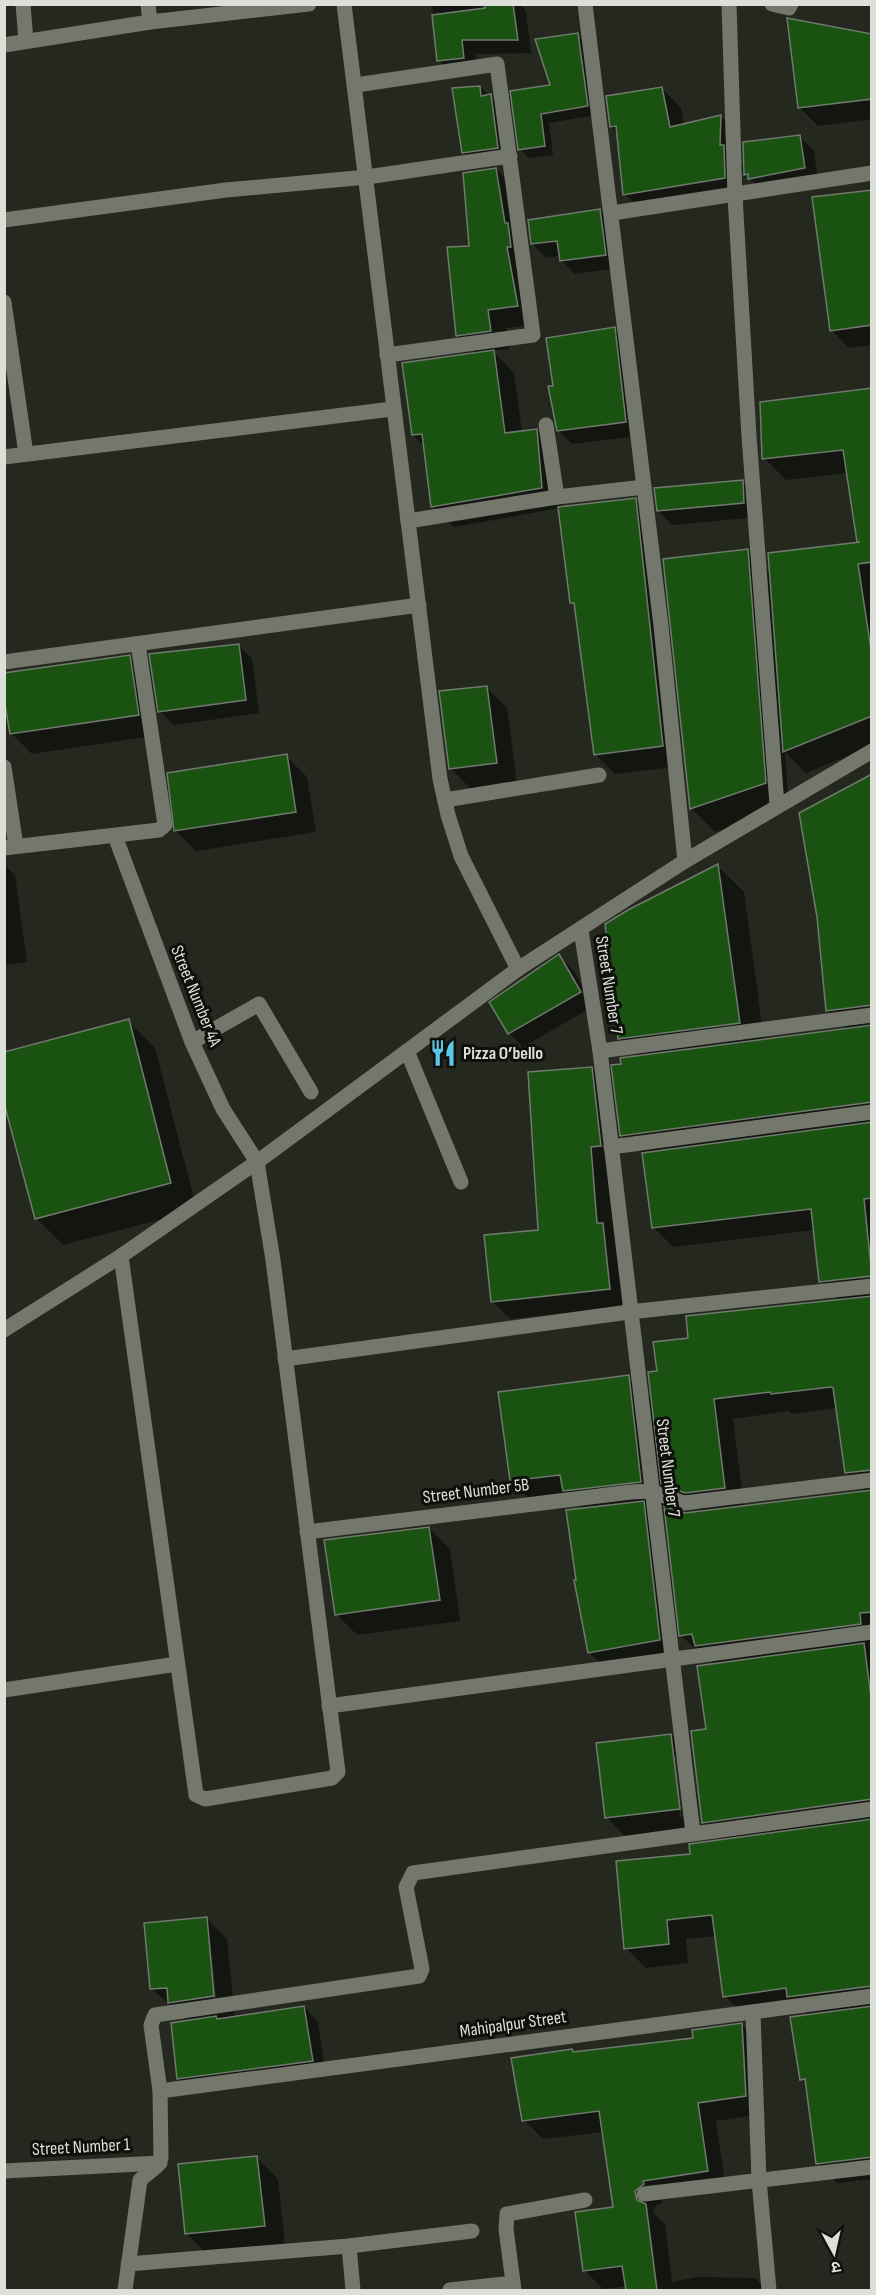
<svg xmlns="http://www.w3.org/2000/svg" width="876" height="2295" font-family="'Sofia Sans Condensed','Noto Sans Devanagari',sans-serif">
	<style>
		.shadow { fill: #0007; fill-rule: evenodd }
		.building { fill: #1a5311; stroke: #71796f; stroke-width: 1.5 }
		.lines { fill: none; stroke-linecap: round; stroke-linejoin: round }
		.service { stroke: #74786c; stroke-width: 15 }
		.minor { stroke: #74786c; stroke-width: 15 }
		.labels { text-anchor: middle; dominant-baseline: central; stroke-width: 6; stroke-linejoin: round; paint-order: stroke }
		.street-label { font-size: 18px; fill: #dddfd9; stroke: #0f100c }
		.poi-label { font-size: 18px; font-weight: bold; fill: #dddfd9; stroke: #0f100c; text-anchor: start }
	</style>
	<rect width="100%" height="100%" fill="#25281e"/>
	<!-- shadow -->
	<g class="shadow">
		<polygon points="432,4 520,4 526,11 531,53 476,54 478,72 453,75 439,60"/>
		<polygon points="577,35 586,44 596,115 549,123 553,155 529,158 520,149"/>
		<polygon points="871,36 872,119 818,126 800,108"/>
		<polygon points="480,87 505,110 512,162 478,167 463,152"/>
		<polygon points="662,88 681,108 684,125 721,117 740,136 738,161 745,168 800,137 814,151 818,182 764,192 742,171 743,197 644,213 625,194 618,134 611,127"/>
		<polygon points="496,169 515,188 536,324 506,328 509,349 493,351 514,373 522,432 536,430 557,451 562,508 635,499 654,519 682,766 615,774 595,754 577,608 571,603 560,508 454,527 433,506 425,447 413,435 477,354 458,335 470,248"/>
		<polygon points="872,191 872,345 849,348 831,330"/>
		<polygon points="600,210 614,225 619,268 575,274 561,260 560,256 546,258 532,243"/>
		<polygon points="614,329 628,343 640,436 572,444 558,430 554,387"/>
		<polygon points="872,390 872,746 806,773 785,752 789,807 715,832 691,808 747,551 771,574 859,543 848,473 786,480 764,458"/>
		<polygon points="742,481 756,496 758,517 672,525 658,510"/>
		<polygon points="238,645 252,659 259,713 174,725 159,711"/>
		<polygon points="129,657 150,677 159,735 32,754 11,733"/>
		<polygon points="486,687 507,708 517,784 471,789 450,768"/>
		<polygon points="286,756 307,777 316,832 196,851 175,830"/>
		<path d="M 872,775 L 872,2179 L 837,2183 L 818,2163 L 807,2084 L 801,2079 L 808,2016 L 800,2008 L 745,2016 L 725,1996 L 716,1936 L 686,1939 L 688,1963 L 646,1968 L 626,1948 L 691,1856 L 722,1841 L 703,1822 L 708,1731 L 715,1665 L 705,1654 L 701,1655 L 681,1635 L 666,1508 L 650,1510 L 678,1658 L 608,1671 L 590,1653 L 584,1509 L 577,1502 L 538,1507 L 511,1481 L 628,1377 L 653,1401 L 659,1373 L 690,1339 L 840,1301 L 821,1281 L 815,1230 L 673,1247 L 653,1227 L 644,1155 L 621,1135 L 622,1066 L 638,1057 L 619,1038 L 718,866 L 744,892 L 764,1040 L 846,1028 L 828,1011 ZM 838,1408 L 846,1473 L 866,1492 L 744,1507 L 733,1419 L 789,1411 L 792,1414 ZM 665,1485 L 683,1504 L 705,1512 L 685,1514 L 667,1509 Z"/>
		<polygon points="4,864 15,875 27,962 4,965"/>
		<polygon points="559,956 573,970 594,1006 523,1047 509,1033"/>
		<polygon points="128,1021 155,1048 197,1210 63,1245 36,1218"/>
		<polygon points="591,1068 609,1086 608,1165 614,1236 621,1242 627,1306 510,1319 492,1301 540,1231"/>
		<polygon points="429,1528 450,1549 460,1621 357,1635 336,1614"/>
		<path d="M 671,1735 L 692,1756 L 700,1829 L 628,1839 L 607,1818 ZM 673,1756 L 676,1756 L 683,1816 L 680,1817 Z"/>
		<path d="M 206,1918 L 227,1939 L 235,2018 L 304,2007 L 318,2022 L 326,2075 L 193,2092 L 178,2078 L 189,2021 L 152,1989 ZM 207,1939 L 210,1939 L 217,2004 L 214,2004 Z"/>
		<polygon points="742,2025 761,2044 764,2114 716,2121 726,2190 662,2200 662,2203 656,2205 653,2213 665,2224 672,2282 697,2277 755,2278 768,2290 627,2290 627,2286 603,2289 584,2270 615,2208 604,2132 543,2139 524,2120 572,2050 574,2053 694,2039"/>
		<polygon points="257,2158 278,2179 285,2246 207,2254 186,2233"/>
	</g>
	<!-- building -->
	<g class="building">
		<polygon points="484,4 513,4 518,40 462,40 464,58 437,61 432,15 485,8"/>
		<polygon points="787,18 872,34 872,99 798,108"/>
		<polygon points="578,33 588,106 541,114 545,146 518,150 510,91 550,85 535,39"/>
		<polygon points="480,86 481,96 491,94 498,148 462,153 452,88"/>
		<polygon points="662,87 670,127 721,115 720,145 724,145 725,178 623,195 616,126 610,127 606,96"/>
		<polygon points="800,135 805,168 748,179 748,174 744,175 743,142"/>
		<polygon points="496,168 505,223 508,223 511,247 507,247 518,306 488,310 491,331 456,336 447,247 469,246 463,173"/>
		<polygon points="872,190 872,325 830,331 812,197"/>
		<polygon points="600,209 606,255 560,261 557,241 531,244 528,220"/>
		<polygon points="615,327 626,422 557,431 548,386 553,386 546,338"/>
		<polygon points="494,350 505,433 537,429 542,488 431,507 422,434 412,435 402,363"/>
		<polygon points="872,388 872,562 858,564 872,656 872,716 783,752 768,553 860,542 857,542 843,450 762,459 760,402"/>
		<polygon points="743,480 744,503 657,511 654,488"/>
		<polygon points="636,498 663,746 594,755 574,603 570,603 558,507"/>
		<polygon points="748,549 766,783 690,809 663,559"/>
		<polygon points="239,644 246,700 158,712 149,654"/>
		<polygon points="130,655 139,715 10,734 4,699 4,673"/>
		<polygon points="487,686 497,763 449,769 439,691"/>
		<polygon points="287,754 296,812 174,831 167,773"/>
		<polygon points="872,774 872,1005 826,1011 817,917 799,813"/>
		<polygon points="718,864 740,1023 618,1039 605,924 628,910"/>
		<polygon points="559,954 581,992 508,1034 489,1002"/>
		<polygon points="129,1019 171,1183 35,1219 4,1103 4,1052"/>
		<polygon points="872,1025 872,1102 620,1136 611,1065 621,1064 620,1058"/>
		<polygon points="592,1067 601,1146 591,1147 597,1223 603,1223 610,1289 491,1302 484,1235 538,1230 528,1072"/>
		<polygon points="872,1122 872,1198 864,1199 872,1276 819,1282 811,1209 652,1228 642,1153"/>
		<polygon points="872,1296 872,1470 845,1473 833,1388 831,1387 771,1394 770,1392 714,1399 725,1488 685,1493 661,1484 648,1372 657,1371 653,1342 688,1338 686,1316"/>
		<polygon points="629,1375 641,1482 563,1491 560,1475 510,1481 498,1392"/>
		<polygon points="872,1490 872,1612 860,1613 861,1624 695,1646 692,1634 679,1636 664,1506 685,1513"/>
		<polygon points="644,1501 660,1640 588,1653 574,1580 576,1580 566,1510"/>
		<polygon points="429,1527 440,1600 335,1615 324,1540"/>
		<polygon points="864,1643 872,1705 872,1799 702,1823 691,1731 706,1729 697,1666"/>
		<polygon points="671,1734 680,1809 605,1818 596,1743"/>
		<polygon points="872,1819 872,1986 787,1997 786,1988 723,1997 712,1915 667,1920 669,1944 624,1949 616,1861 690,1854 689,1844"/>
		<polygon points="207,1917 214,1996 168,2003 167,1988 150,1989 144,1923"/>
		<polygon points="304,2006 313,2061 177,2079 171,2023 216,2016 217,2019"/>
		<polygon points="872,2006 872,2157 816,2164 805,2079 800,2080 790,2017"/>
		<polygon points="742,2023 746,2096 698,2103 708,2171 643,2181 644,2184 635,2191 637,2200 646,2204 657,2290 626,2290 622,2266 583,2271 575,2212 613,2207 599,2111 522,2121 511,2058 572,2049 573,2052 693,2038 692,2030"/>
		<polygon points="257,2156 265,2226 185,2234 178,2164"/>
	</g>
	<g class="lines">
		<!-- service -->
		<g class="service">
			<polyline points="349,2246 353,2290"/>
			<polyline points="450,2290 513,2283"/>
			<polyline points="514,2290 506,2229 507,2214 585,2200"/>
		</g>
		<!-- minor -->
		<g class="minor">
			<polyline points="23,4 26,41"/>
			<polyline points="148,4 150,22"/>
			<polyline points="344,4 440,779 448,815 461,856 518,969"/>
			<polyline points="585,4 661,626 685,861"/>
			<polyline points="729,4 735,196 749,436 777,805"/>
			<polyline points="772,4 789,8 791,4"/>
			<polyline points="4,45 150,22 309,4"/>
			<polyline points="356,85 497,64 533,335 387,355"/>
			<polyline points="612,213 872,173"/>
			<polyline points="4,220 226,190 367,177 510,156"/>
			<polyline points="4,302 26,454"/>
			<polyline points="546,425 557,497"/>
			<polyline points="4,457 392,409"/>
			<polyline points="408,521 557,497 644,487"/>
			<polyline points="4,662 419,605"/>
			<polyline points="4,767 16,846"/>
			<polyline points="445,800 599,775"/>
			<polyline points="115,836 192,1042 223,1109 257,1162 273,1260 338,1772 332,1778 205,1799 196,1795 121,1256"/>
			<polyline points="4,848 159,830 165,825 138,644"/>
			<polyline points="581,930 600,1051 693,1833"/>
			<polyline points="192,1042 259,1004 311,1092"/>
			<polyline points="407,1051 461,1182"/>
			<polyline points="600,1051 872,1015"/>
			<polyline points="611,1147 872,1112"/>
			<polyline points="4,1330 121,1256 257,1162 518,969 685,861 872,751"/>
			<polyline points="285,1359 629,1312 872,1286"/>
			<polyline points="307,1532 631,1492 651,1491 684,1503 872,1480"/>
			<polyline points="4,1690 177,1664"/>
			<polyline points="329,1706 872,1632"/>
			<polyline points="753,2013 759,2180 769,2290"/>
			<polyline points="160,2091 872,1996"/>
			<polyline points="4,2171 160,2163"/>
			<polyline points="644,2194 872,2167"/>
			<polyline points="128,2264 349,2246 472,2231"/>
			<polyline points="125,2290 140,2180 157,2166 161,2158 160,2091 151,2025 155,2015 419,1976 422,1969 406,1887 413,1873 872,1809"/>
		</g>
	</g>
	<!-- icons -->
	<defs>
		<symbol id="restaurant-bare" viewBox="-9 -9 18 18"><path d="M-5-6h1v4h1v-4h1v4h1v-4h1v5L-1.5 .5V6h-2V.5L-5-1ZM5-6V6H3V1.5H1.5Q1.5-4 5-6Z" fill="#5cc7e7" stroke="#0f100c" stroke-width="2.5" paint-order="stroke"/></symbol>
	</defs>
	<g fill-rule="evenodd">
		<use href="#restaurant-bare" x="424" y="1034" width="38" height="38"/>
	</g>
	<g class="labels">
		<!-- street labels -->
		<g class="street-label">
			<text transform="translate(609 985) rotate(81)">Street Number 7</text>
			<text transform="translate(196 996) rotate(68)">Street Number 4A</text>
			<text transform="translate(668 1468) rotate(83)">Street Number 7</text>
			<text transform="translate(476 1491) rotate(-7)">Street Number 5B</text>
			<text transform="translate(513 2024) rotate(-8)">Mahipalpur Street</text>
			<text transform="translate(81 2147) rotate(-3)">Street Number 1</text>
		</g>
		<!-- poi labels -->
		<g class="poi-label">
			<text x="463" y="1053">Pizza O’bello</text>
		</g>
	</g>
	<!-- border -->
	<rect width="876" height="2295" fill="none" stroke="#dddfd9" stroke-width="12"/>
	<!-- north arrow -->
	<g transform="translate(834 2253) rotate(172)" stroke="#0f100c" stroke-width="4.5" paint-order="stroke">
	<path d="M0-4.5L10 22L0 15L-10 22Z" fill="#dddfd9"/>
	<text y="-9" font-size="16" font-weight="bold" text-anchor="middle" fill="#dddfd9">उ</text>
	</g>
</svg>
